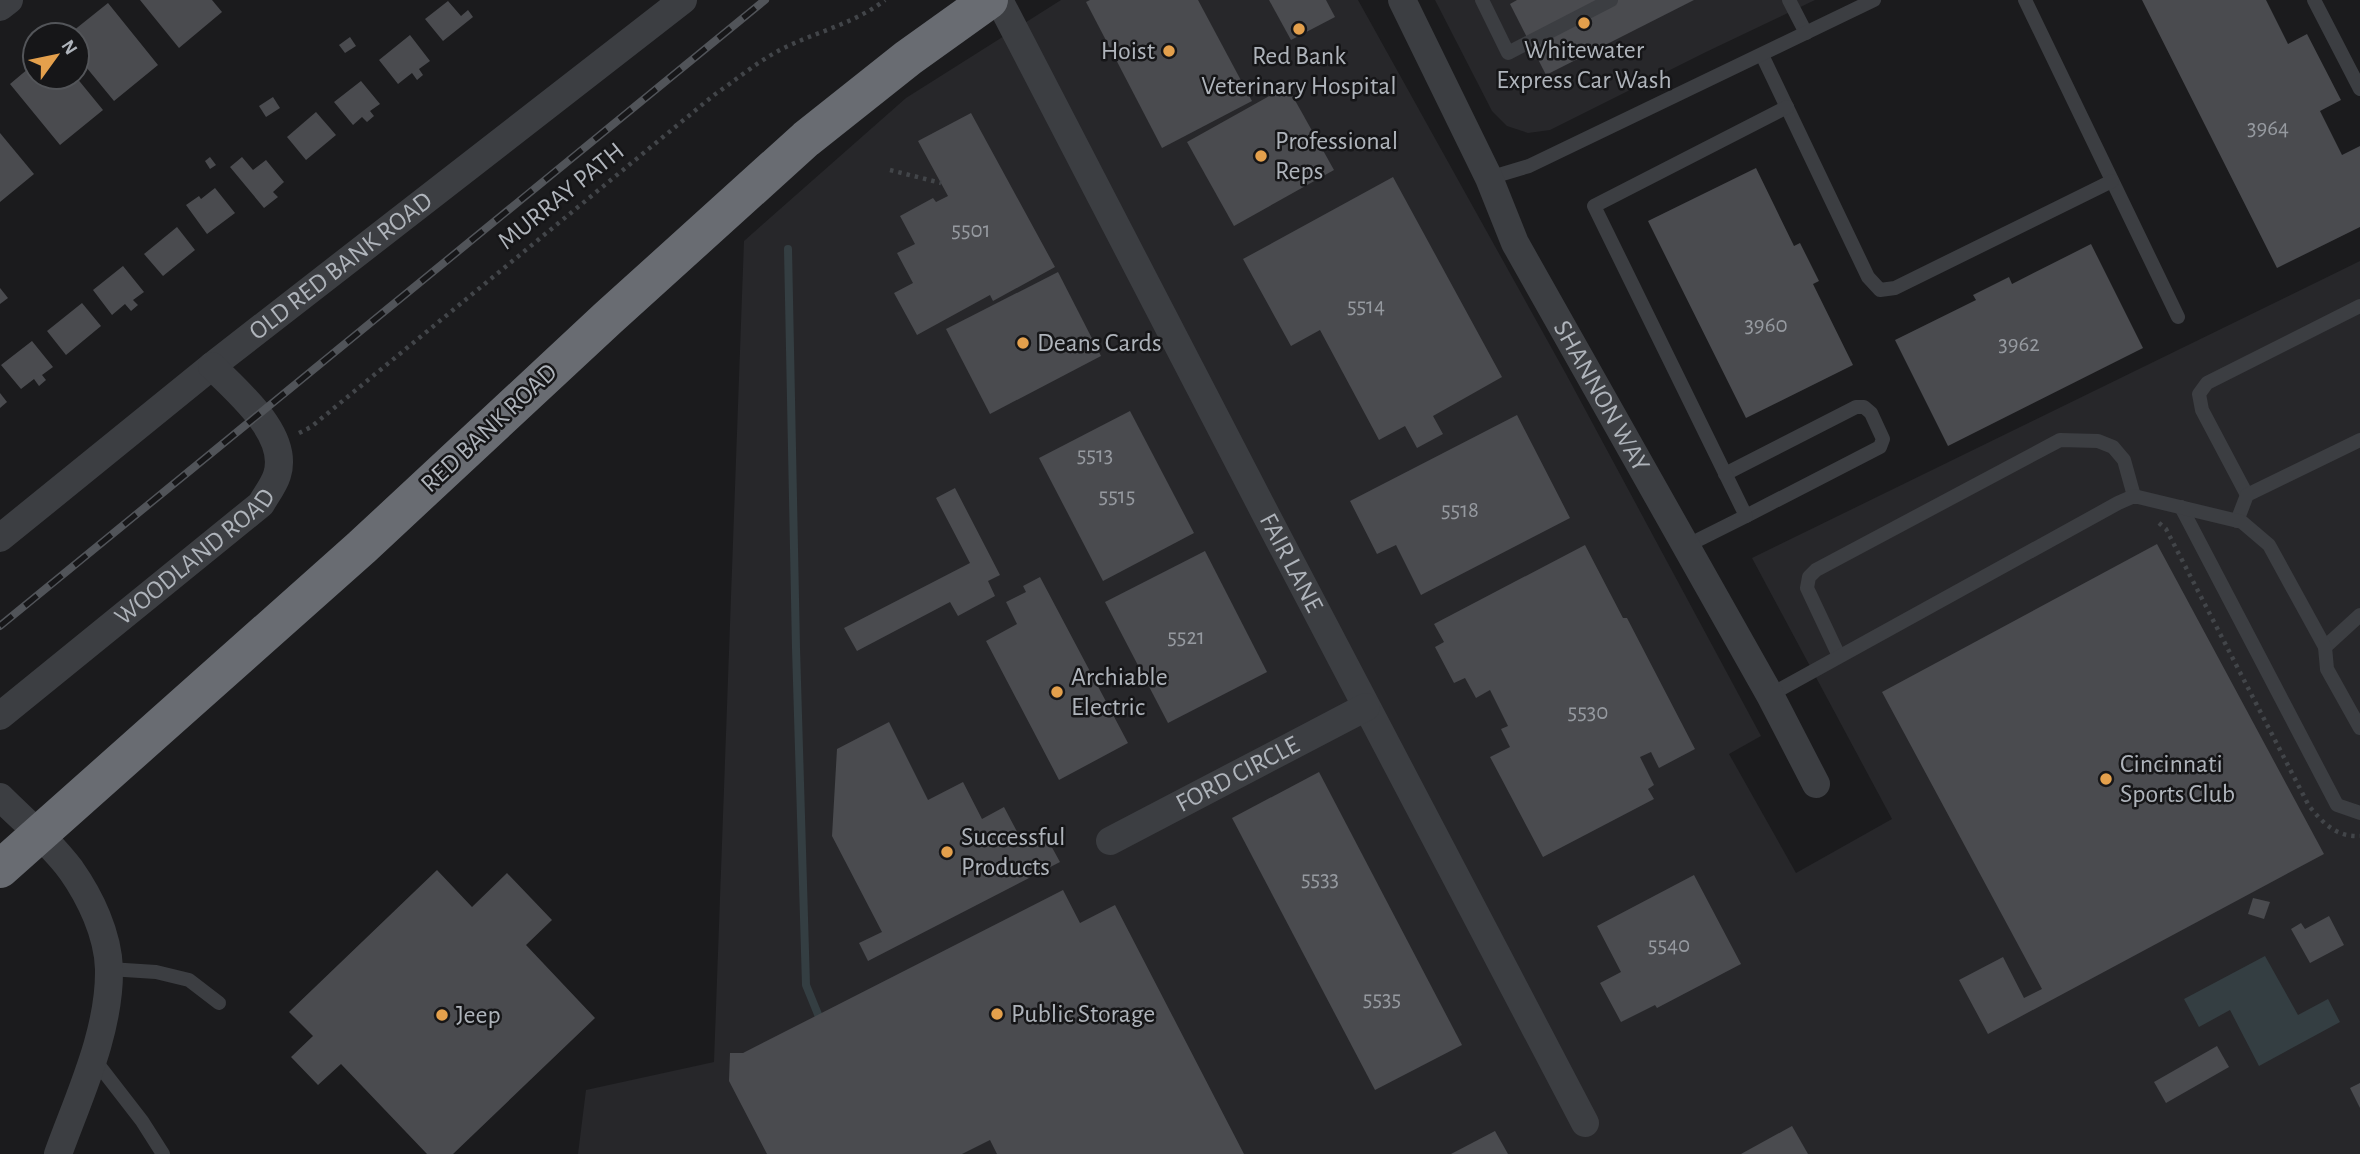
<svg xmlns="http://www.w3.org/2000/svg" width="2360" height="1154" font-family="'Alegreya Sans',sans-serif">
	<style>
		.built { fill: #27272a }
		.water { fill: #343e42 }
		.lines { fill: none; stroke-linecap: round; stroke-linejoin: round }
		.stream { stroke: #343e42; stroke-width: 8 }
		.building { fill: #4a4b4f }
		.path { stroke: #424549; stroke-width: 4.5; stroke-dasharray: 3.5 5; stroke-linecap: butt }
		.lane { stroke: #3c3e42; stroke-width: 14 }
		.street { stroke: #3c3e42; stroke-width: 28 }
		.highway { stroke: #696c72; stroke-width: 38 }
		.rail-casing { stroke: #515459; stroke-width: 8 }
		.rail { stroke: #161618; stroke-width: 5; stroke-dasharray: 16; stroke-linecap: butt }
		.poi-dot { fill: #e4a04c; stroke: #161618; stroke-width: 2.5 }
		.labels { text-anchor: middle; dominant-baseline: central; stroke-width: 5; stroke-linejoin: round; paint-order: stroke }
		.number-label { font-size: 23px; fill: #969aa0 }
		.poi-label { font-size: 26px; fill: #afb4bb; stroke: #161618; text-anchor: start }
		.street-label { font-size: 26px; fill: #afb4bb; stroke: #161618 }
	</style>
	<rect width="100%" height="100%" fill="#1b1b1d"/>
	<!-- built -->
	<g class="built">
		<polygon points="1061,0 1358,0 1566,374 1761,736 1729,754 1796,873 1892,819 1752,558 2360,261 2360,1154 578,1154 586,1090 714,1062 744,241 906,98"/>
		<polygon points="1435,0 1815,0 1706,52 1550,130 1528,133 1507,126 1492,111"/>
	</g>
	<!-- water -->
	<polygon class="water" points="2265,956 2298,1015 2328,999 2340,1022 2259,1066 2230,1010 2199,1027 2184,999"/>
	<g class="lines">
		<!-- stream -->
		<polyline class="stream" points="788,249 796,648 806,985 822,1024"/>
	</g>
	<!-- building -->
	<g class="building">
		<polygon points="140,0 212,0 222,12 179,48"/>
		<polygon points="1090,0 1198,0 1252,101 1162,148 1086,2"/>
		<polygon points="1269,0 1326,0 1335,17 1291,40"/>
		<polygon points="1517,0 1694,0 1546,75 1510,4"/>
		<polygon points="2142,0 2266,0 2288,44 2307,34 2341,100 2320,111 2342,155 2360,146 2360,227 2277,268"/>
		<polygon points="448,1 461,16 468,10 473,17 443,41 425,19"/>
		<polygon points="108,3 158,65 114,101 77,56 77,35 68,35"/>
		<polygon points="410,35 430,61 419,69 423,75 417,80 412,73 398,84 379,60"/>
		<polygon points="350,37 356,46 345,53 339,45"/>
		<polygon points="35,63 35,77 76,77 103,110 60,145 10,84"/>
		<polygon points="361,81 380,104 370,111 374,116 367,122 362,117 353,125 334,102"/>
		<polygon points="1287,86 1334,170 1234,226 1187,142"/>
		<polygon points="273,97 280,108 266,117 259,106"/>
		<polygon points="316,112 336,135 306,160 287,137"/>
		<polygon points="971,113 1055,267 993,301 990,295 917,335 894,293 913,283 897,253 915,244 900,216 933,198 936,202 948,196 918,141"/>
		<polygon points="0,133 34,174 0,202"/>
		<polygon points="210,157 216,165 210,169 205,161"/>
		<polygon points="242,157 253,170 266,160 284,182 273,192 278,197 264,208 230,167"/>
		<polygon points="1756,168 1794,246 1800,243 1819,281 1813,284 1853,365 1746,418 1648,221"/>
		<polygon points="1393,177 1502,377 1433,416 1443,434 1417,448 1405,426 1379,440 1320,330 1291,346 1243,259"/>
		<polygon points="215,188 235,213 207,234 186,205 199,196 201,199"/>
		<polygon points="177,227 195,250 163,276 144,254"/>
		<polygon points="2091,244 2143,348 1948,446 1895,340 1976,300 1973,295 2009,277 2012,284"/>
		<polygon points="123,266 144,292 133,300 138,305 131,311 125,304 112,315 93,290"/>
		<polygon points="1058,272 1101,356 990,414 946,329"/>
		<polygon points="0,288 8,298 0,304"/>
		<polygon points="82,303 101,326 66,355 47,331"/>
		<polygon points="32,341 53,367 42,375 46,380 39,386 34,379 21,389 1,365"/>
		<polygon points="0,393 7,402 0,408"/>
		<polygon points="1130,411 1194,533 1103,581 1039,458"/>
		<polygon points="1517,415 1570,518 1421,595 1396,545 1377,554 1350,501"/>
		<polygon points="955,488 1000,575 988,581 995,596 958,616 950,602 857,651 844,628 970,563 936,498"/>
		<polygon points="2157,544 2324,854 1988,1034 1959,980 2003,957 2024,998 2042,989 1882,692"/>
		<polygon points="1585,545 1623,618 1627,618 1695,749 1659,768 1651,752 1640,757 1654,785 1648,789 1654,799 1543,857 1490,757 1510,747 1501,729 1508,726 1490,690 1476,698 1465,678 1454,683 1435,647 1444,642 1434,624"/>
		<polygon points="1205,551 1267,672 1168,723 1105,602"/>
		<polygon points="1040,577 1128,743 1059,780 986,641 1017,624 1006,602 1026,592 1023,586"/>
		<polygon points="889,722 928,800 963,782 982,819 1004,807 1022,841 1043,831 1060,862 868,961 859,943 882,932 832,836 837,749"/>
		<polygon points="1319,772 1462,1045 1375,1090 1232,818"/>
		<polygon points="437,870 472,907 507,873 552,920 526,945 595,1018 453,1154 427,1154 341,1064 318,1085 291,1057 313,1036 289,1012"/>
		<polygon points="1694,875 1741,964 1657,1008 1655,1005 1621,1022 1600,983 1621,972 1597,926"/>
		<polygon points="1063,890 1080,923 1115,905 1244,1154 997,1154 990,1140 962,1154 767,1154 729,1081 730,1053 743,1053"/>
		<polygon points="2253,898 2270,902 2264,919 2248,914"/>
		<polygon points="2329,916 2344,945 2310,963 2291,929 2301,923 2305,929"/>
		<polygon points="2217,1046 2229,1067 2166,1103 2154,1082"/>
		<polygon points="2360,1083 2360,1108 2350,1088"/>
		<polygon points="1792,1126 1808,1154 1741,1154"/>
		<polygon points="1495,1131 1508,1154 1451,1154"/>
	</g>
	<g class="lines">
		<!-- path -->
		<g class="path">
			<polyline points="890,170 941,183"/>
			<path d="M 299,433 L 311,427 L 714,95 C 736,80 758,61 782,49 C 815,32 854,24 885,0"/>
			<path d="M 2159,523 L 2166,529 L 2309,806 C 2324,824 2336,837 2360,836"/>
		</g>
		<!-- lane -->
		<g class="lane">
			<polyline points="1482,0 1508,53 1611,0"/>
			<polyline points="1789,0 1806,33"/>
			<polyline points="2025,0 2178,317"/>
			<polyline points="2314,0 2360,89"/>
			<polyline points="1762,55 1868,277 1880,290 1895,288 2112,181"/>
			<polyline points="1489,178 1529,166 1874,0"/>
			<polyline points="1725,474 1856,407 1864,407 1871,413 1883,439 1880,447 1746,516"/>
			<polyline points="2247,495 2202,410 2199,394 2207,383 2360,306"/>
			<polyline points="2181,507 2337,805 2360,813"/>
			<polyline points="2237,521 2247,495 2360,440"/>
			<polyline points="1686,546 1746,516 1594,206 1787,107"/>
			<polyline points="2325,647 2360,615"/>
			<polyline points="1839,656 1807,588 1809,577 1816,570 2060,440 2098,441 2113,447 2124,460 2134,496"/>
			<polyline points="1770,695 2118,503 2134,496 2242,522 2269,545 2325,647 2327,669 2360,728"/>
			<polyline points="109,969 156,972 189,980 219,1003"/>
			<polyline points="94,1059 142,1121 163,1154"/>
		</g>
		<!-- street -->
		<g class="street">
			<path id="s1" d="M 999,0 L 1264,511 L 1585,1123"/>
			<path id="s2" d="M 1402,0 L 1489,178 L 1515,243 L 1770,695 L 1816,784"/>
			<polyline points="0,7 9,0"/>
			<path id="s3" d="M 0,538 L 212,366 L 683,0"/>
			<path id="s4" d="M 0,716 L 261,504 C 266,495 274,485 277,475 C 290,434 237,392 212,366"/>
			<path d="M 0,797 C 24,821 50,842 71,870 C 90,897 108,934 109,969 C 110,1032 79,1096 58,1154"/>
			<path id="s5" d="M 1110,841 L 1366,707"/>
		</g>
		<!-- highway -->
		<polyline class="highway" points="0,869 362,547 608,318 806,139 908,58 989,0"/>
		<defs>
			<polyline id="rail" points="0,626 765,0"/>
		</defs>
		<!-- rail casing -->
		<use href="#rail" class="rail-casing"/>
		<!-- rail -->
		<use href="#rail" class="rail"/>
	</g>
	<!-- markers -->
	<g class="poi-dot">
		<circle cx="1584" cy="23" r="7"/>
		<circle cx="1299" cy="29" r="7"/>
		<circle cx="1169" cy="51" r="7"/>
		<circle cx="1261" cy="156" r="7"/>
		<circle cx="1023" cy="343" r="7"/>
		<circle cx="1057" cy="692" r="7"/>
		<circle cx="2106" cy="779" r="7"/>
		<circle cx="947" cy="852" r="7"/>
		<circle cx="997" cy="1014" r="7"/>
		<circle cx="442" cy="1015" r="7"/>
	</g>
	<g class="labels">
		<!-- number labels -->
		<g class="number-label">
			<text x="2268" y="128">3964</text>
			<text x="971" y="230">5501</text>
			<text x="1366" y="306">5514</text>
			<text x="1766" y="325">3960</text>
			<text x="2019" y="344">3962</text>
			<text x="1095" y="455">5513</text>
			<text x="1117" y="496">5515</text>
			<text x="1460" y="510">5518</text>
			<text x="1186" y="637">5521</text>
			<text x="1588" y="712">5530</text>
			<text x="1320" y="879">5533</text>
			<text x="1669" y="945">5540</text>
			<text x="1382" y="999">5535</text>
		</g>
		<!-- poi labels -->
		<g class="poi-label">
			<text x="1584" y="50" text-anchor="middle">Whitewater<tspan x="1584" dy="30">Express Car Wash</tspan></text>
			<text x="1155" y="51" text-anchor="end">Hoist</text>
			<text x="1299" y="56" text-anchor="middle">Red Bank<tspan x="1299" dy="30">Veterinary Hospital</tspan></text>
			<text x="1275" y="141">Professional<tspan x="1275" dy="30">Reps</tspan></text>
			<text x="1037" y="343">Deans Cards</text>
			<text x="1071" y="677">Archiable<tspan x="1071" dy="30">Electric</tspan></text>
			<text x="2120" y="764">Cincinnati<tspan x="2120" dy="30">Sports Club</tspan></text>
			<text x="961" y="837">Successful<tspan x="961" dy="30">Products</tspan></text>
			<text x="1011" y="1014">Public Storage</text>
			<text x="456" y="1015">Jeep</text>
		</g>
		<!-- street labels -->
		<g class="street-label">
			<text transform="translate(561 196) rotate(-39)">MURRAY PATH</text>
			<text stroke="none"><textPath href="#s3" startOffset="436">OLD RED BANK ROAD</textPath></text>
			<text stroke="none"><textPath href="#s2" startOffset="444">SHANNON WAY</textPath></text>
			<text transform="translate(489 428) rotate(-43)">RED BANK ROAD</text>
			<text stroke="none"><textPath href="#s4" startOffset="252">WOODLAND ROAD</textPath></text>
			<text stroke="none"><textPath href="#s1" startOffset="634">FAIR LANE</textPath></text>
			<text stroke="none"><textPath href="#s5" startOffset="144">FORD CIRCLE</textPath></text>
		</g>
	</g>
	<!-- north arrow -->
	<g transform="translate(56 56) rotate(57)"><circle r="33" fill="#161618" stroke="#535559" stroke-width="2"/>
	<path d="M0-5L12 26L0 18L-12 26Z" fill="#e4a04c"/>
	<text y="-10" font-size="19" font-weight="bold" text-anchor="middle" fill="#afb4bb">N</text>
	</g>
</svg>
